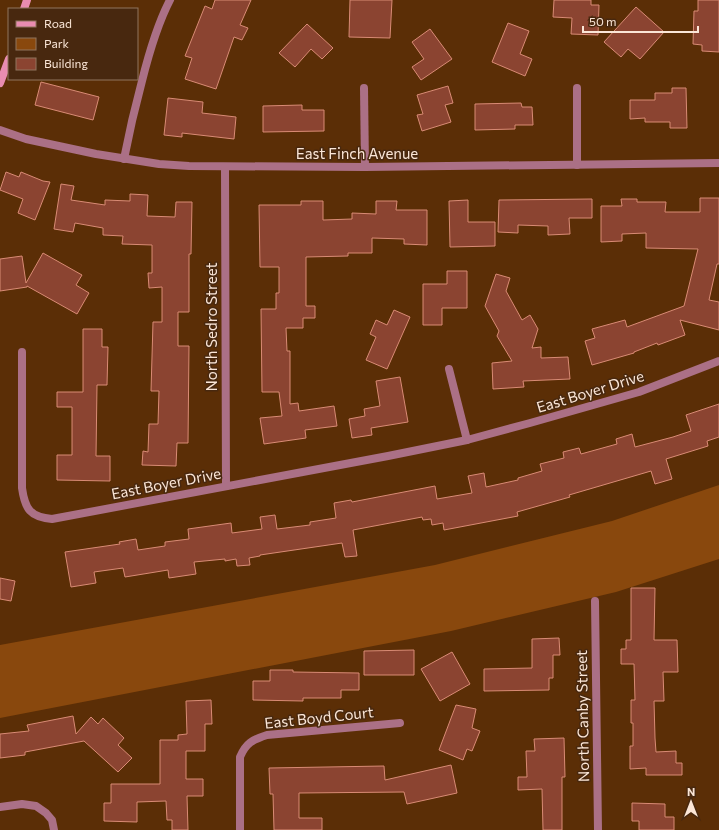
<svg xmlns="http://www.w3.org/2000/svg" width="719" height="830" font-family="Commissioner,sans-serif">
	<style>
		.green { fill: #89480d }
		.building { fill: #8b4431; stroke: #d98b75 }
		.lines { fill: none; stroke-linecap: round; stroke-linejoin: round }
		.street { stroke: #ab7086; stroke-width: 8 }
		.secondary { stroke: #e98cb0; stroke-width: 8 }
		.labels { text-anchor: middle; dominant-baseline: central; stroke-width: 3; stroke-linejoin: round; paint-order: stroke }
		.street-label { font-size: 15px; fill: #fbe6d7; stroke: #48280f }
	</style>
	<rect width="100%" height="100%" fill="#5b2e06"/>
	<!-- green -->
	<polygon class="green" points="719,485 719,559 616,592 451,631 0,718 0,645 435,565 612,521"/>
	<!-- building -->
	<g class="building">
		<polygon points="215,0 251,0 240,25 248,28 242,40 234,37 216,89 185,79 192,58 185,56 205,6 212,9"/>
		<polygon points="350,0 392,0 390,38 349,37"/>
		<polygon points="554,0 591,0 591,5 599,5 598,35 571,34 572,18 553,17"/>
		<polygon points="698,0 719,0 719,52 702,51 702,45 693,44 694,11 698,11"/>
		<polygon points="636,7 664,32 640,59 628,49 621,57 604,42"/>
		<polygon points="508,23 529,31 520,54 532,59 525,76 492,62"/>
		<polygon points="307,24 333,48 322,59 311,49 295,67 279,53"/>
		<polygon points="430,29 452,59 421,80 412,67 424,59 412,42"/>
		<polygon points="41,82 99,97 93,120 35,105"/>
		<polygon points="448,86 453,103 445,105 451,122 422,131 417,115 423,114 417,95"/>
		<polygon points="672,88 686,88 687,128 670,128 670,122 645,122 645,118 630,119 630,100 655,100 655,93 672,93"/>
		<polygon points="168,98 203,102 202,113 236,117 234,139 182,133 182,137 164,135"/>
		<polygon points="521,103 522,107 532,107 533,125 515,125 515,129 475,130 475,104"/>
		<polygon points="302,105 302,110 324,110 324,131 263,132 263,106"/>
		<polygon points="6,172 19,177 21,172 43,181 50,182 35,220 18,213 23,199 0,190"/>
		<polygon points="61,184 74,186 71,200 105,205 105,200 130,201 130,194 148,195 147,216 175,217 176,202 192,202 191,254 189,254 189,312 178,312 178,346 189,346 188,443 177,443 176,466 142,465 143,451 148,452 149,424 158,424 159,391 151,391 153,322 162,322 162,287 149,288 148,273 152,273 152,245 122,244 123,236 103,235 103,228 75,223 73,232 54,229"/>
		<polygon points="700,198 719,198 719,264 717,264 709,300 719,302 719,330 680,320 685,335 658,345 657,343 634,352 634,353 592,365 585,341 595,338 592,329 625,320 627,327 684,306 698,249 646,248 646,233 622,234 622,241 601,242 601,206 622,206 621,199 637,199 637,202 666,202 665,212 700,212"/>
		<polygon points="592,199 592,218 569,218 570,234 548,235 548,226 518,225 518,233 498,232 499,200"/>
		<polygon points="468,200 468,222 495,222 495,246 450,247 449,201"/>
		<polygon points="301,201 323,201 323,220 352,219 352,213 376,214 376,201 397,201 396,210 427,210 427,245 404,244 404,239 372,238 372,253 348,253 348,256 306,257 306,306 315,306 315,318 303,318 303,328 286,328 287,351 290,351 290,404 298,403 299,411 334,406 337,426 305,430 306,438 264,444 260,418 282,416 279,392 262,392 261,309 276,309 276,293 279,293 279,267 260,267 259,205 301,205"/>
		<polygon points="43,253 82,275 76,285 89,293 77,314 27,286 27,287 0,291 0,259 22,256 26,283"/>
		<polygon points="447,271 467,271 467,308 442,308 442,325 423,325 423,284 447,284"/>
		<polygon points="496,274 510,278 506,291 522,320 530,315 538,329 532,348 541,347 541,358 568,357 570,379 523,381 524,387 493,389 492,363 512,361 497,336 499,331 485,306"/>
		<polygon points="394,310 410,317 387,369 366,360 376,337 370,334 376,320 387,325"/>
		<polygon points="83,329 102,329 102,347 108,347 107,385 97,385 96,456 110,456 110,481 57,480 57,455 72,455 72,407 57,407 57,392 83,392"/>
		<polygon points="400,377 408,422 371,428 372,435 352,438 349,419 365,416 364,409 380,406 376,381"/>
		<polygon points="719,404 719,437 707,441 708,446 666,459 672,479 655,484 651,471 569,495 570,497 517,512 518,516 444,530 443,523 432,525 431,519 423,520 422,517 353,530 357,556 345,557 342,543 260,555 260,556 249,558 250,565 237,566 236,559 225,561 225,559 194,562 196,574 169,578 168,570 125,577 123,568 94,572 96,583 71,587 65,552 120,544 119,542 136,539 138,550 165,546 165,542 189,539 188,529 231,523 232,533 262,529 260,517 275,515 277,529 310,525 310,522 336,518 334,503 351,500 352,502 435,486 437,499 472,493 468,476 484,473 486,487 518,480 518,478 542,471 540,464 564,458 563,452 579,448 581,454 617,444 616,439 632,434 635,447 673,437 691,431 686,415"/>
		<polygon points="0,578 15,581 11,601 0,599"/>
		<polygon points="631,588 655,588 654,640 677,640 678,672 663,672 664,701 654,701 655,738 656,752 676,751 676,763 682,763 682,775 646,775 646,768 630,769 630,746 633,746 633,723 631,723 631,700 635,700 634,664 621,664 621,649 626,649 626,640 631,640"/>
		<polygon points="559,638 560,655 553,655 553,678 549,678 549,690 484,691 484,669 532,668 532,639"/>
		<polygon points="414,650 414,675 364,675 364,651"/>
		<polygon points="452,652 470,684 440,701 421,669"/>
		<polygon points="270,670 293,670 293,672 359,673 359,690 341,690 341,698 303,698 303,701 253,700 253,681 270,681"/>
		<polygon points="211,700 212,724 205,724 205,751 186,751 186,779 203,779 203,796 187,796 188,830 172,830 172,820 167,820 166,801 137,802 137,822 104,821 104,803 111,803 111,784 160,784 160,740 178,740 178,735 187,734 186,701"/>
		<polygon points="456,705 476,709 472,728 480,731 472,751 467,749 463,760 439,750"/>
		<polygon points="73,716 76,734 91,717 98,724 103,718 124,738 118,745 132,758 118,772 84,741 25,752 25,755 0,758 0,734 29,731 27,725"/>
		<polygon points="564,738 565,777 562,777 562,830 543,830 542,789 518,790 518,777 527,777 526,751 535,751 534,739"/>
		<polygon points="451,765 457,793 407,804 404,792 299,793 299,818 322,818 322,830 274,830 273,794 270,794 269,768 384,766 385,780"/>
		<polygon points="632,803 665,804 665,817 674,817 674,830 639,830 639,821 632,821"/>
	</g>
	<g class="lines">
		<!-- street -->
		<g class="street">
			<polyline points="364,88 365,167"/>
			<polyline points="577,88 577,165"/>
			<polyline points="0,130 26,139 96,154 159,164 189,166 365,167 719,163"/>
			<path d="M 124,159 C 129,133 135,107 142,81 C 149,53 157,25 170,0"/>
			<polyline points="225,167 226,486"/>
			<path d="M 22,352 L 22,488 C 25,509 30,517 52,519 L 388,456 L 467,440 L 530,423 L 639,392 L 719,361"/>
			<polyline points="449,369 467,440"/>
			<polyline points="595,601 598,830"/>
			<polyline points="0,807 22,804 36,806 46,813 52,820 54,830"/>
			<path d="M 240,830 L 240,757 C 246,743 252,740 267,735 L 400,723"/>
		</g>
		<!-- secondary -->
		<g class="secondary">
			<polyline points="24,9 27,0"/>
			<polyline points="0,83 9,59"/>
		</g>
	</g>
	<g class="labels">
		<!-- street labels -->
		<g class="street-label">
			<text x="357" y="153">East Finch Avenue</text>
			<text transform="translate(211 327) rotate(-90)">North Sedro Street</text>
			<text transform="translate(590 391) rotate(-17)">East Boyer Drive</text>
			<text transform="translate(166 483) rotate(-11)">East Boyer Drive</text>
			<text transform="translate(582 716) rotate(-91)">North Canby Street</text>
			<text transform="translate(319 717) rotate(-6)">East Boyd Court</text>
		</g>
	</g>
	<!-- legend -->
	<rect x="8" y="8" width="130" height="72" fill="#48280f" stroke="#90745f"/>
	<rect x="16" y="21" width="20" height="6" fill="#e98cb0" stroke="#90745f"/>
	<text x="44" y="28" font-size="12" fill="#fbe6d7">Road</text>
	<rect x="16" y="38" width="20" height="12" fill="#89480d" stroke="#90745f"/>
	<text x="44" y="48" font-size="12" fill="#fbe6d7">Park</text>
	<rect x="16" y="58" width="20" height="12" fill="#8b4431" stroke="#90745f"/>
	<text x="44" y="68" font-size="12" fill="#fbe6d7">Building</text>
	<!-- north arrow -->
	<g transform="translate(691 802)" stroke="#48280f" stroke-width="3" paint-order="stroke">
	<path d="M0-3L7 15L0 10L-7 15Z" fill="#fbe6d7"/>
	<text y="-6" font-size="11" font-weight="bold" text-anchor="middle" fill="#fbe6d7">N</text>
	</g>
	<!-- scale -->
	<path d="M583 26v6h115v-6" fill="none" stroke="#fbe6d7" stroke-width="2"/>
	<text x="589" y="26" font-size="12" fill="#fbe6d7" stroke="#48280f" stroke-width="3" paint-order="stroke">50 m</text>
</svg>
